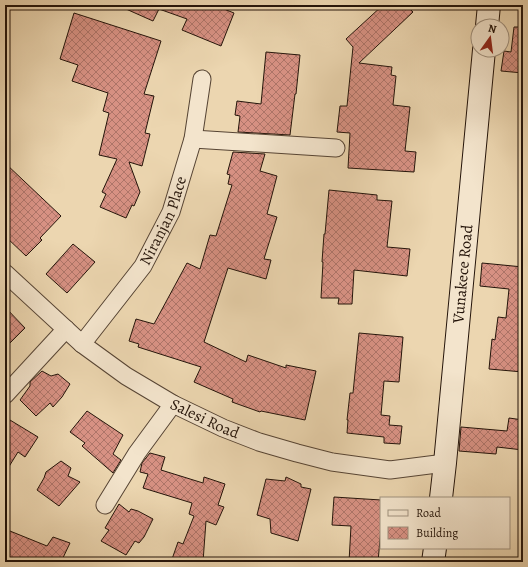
<svg xmlns="http://www.w3.org/2000/svg" width="528" height="567" font-family="Alegreya,serif">
	<style>
		.building { fill: url(#building-cross-hatch); stroke: #24140a }
		.lines { fill: none; stroke-linecap: round; stroke-linejoin: round }
		.minor-casing { stroke: #564434; stroke-width: 19 }
		.secondary-casing { stroke: #24140a; stroke-width: 24 }
		.minor { stroke: #f3e4cc; stroke-width: 17 }
		.secondary { stroke: #f3e4cc; stroke-width: 22 }
		.labels { text-anchor: middle; dominant-baseline: central; stroke-width: 3; stroke-linejoin: round; paint-order: stroke }
		.street-label { font-size: 16px; fill: #24140a; stroke: #f3e4cc }
	</style>
	<defs>
		<pattern id="building-cross-hatch" width="8" height="8" patternUnits="userSpaceOnUse"><rect width="8" height="8" fill="#d79183"/><path d="M0 0l8 8M0 8l8-8" fill="none" stroke="#ae7569"/></pattern>
	</defs>
	<rect width="100%" height="100%" fill="#ecd6b0"/>
	<filter id="stains"><feTurbulence type="fractalNoise" baseFrequency=".005" numOctaves="4"/><feColorMatrix values="0 0 0 0 .2 0 0 0 0 .09 0 0 0 0 .02 0 0 0 .5 -.17"/></filter>
	<radialGradient id="worn" r=".72"><stop offset=".6" stop-color="#630" stop-opacity="0"/><stop offset="1" stop-color="#630" stop-opacity=".3"/></radialGradient>
	<!-- building -->
	<g class="building">
		<polygon points="117,5 225,5 224,9 234,13 221,46 182,30 187,19 159,9 153,21"/>
		<polygon points="383,5 406,5 413,12 359,63 392,67 391,75 396,76 393,105 410,107 405,151 416,152 414,172 348,168 350,133 337,132 340,106 347,106 353,47 346,39"/>
		<polygon points="74,13 161,41 144,94 154,96 145,133 150,134 142,166 129,162 140,192 134,206 132,205 126,218 100,207 106,194 102,192 117,159 99,155 109,113 103,111 108,93 72,81 78,65 60,59"/>
		<polygon points="514,27 523,27 523,73 501,71 504,51 511,52"/>
		<polygon points="266,52 300,55 296,94 295,94 290,135 238,132 240,116 235,115 237,101 261,104"/>
		<polygon points="233,152 265,154 260,171 277,176 267,214 277,217 264,259 271,260 266,279 228,268 204,342 246,362 248,355 286,368 286,365 316,371 305,420 261,411 260,412 232,402 233,399 194,382 201,367 138,347 139,344 129,341 136,319 154,324 187,263 200,269 210,235 216,236 232,185 228,184 230,175 227,174"/>
		<polygon points="5,163 61,216 40,238 42,240 26,256 5,236"/>
		<polygon points="329,190 377,195 377,200 392,201 387,247 410,249 407,276 354,270 352,304 338,304 339,298 321,298 323,262 322,262 324,234 325,234"/>
		<polygon points="73,244 95,262 67,293 46,274"/>
		<polygon points="482,263 523,267 523,372 489,369 492,339 495,340 498,317 506,318 509,289 480,286"/>
		<polygon points="5,307 25,328 5,348"/>
		<polygon points="359,333 403,337 399,382 384,381 381,415 390,416 389,425 402,426 400,444 384,443 384,437 347,433 348,420 347,420 350,393 353,393"/>
		<polygon points="42,371 51,376 58,374 70,384 62,397 53,407 50,403 36,416 20,400 30,386 30,382"/>
		<polygon points="87,411 123,435 113,454 121,460 113,473 82,446 85,443 70,432"/>
		<polygon points="5,417 38,437 25,457 18,452 5,473"/>
		<polygon points="509,418 523,420 523,450 497,447 496,454 459,451 461,427 507,431"/>
		<polygon points="150,453 165,457 161,470 203,483 204,477 225,484 218,505 224,507 216,525 206,521 203,562 171,562 178,542 183,544 194,516 189,514 192,503 143,488 148,474 140,472 142,463"/>
		<polygon points="61,461 71,468 68,476 80,482 59,506 37,490 44,478 46,472"/>
		<polygon points="286,477 301,484 301,487 311,489 298,541 271,533 270,519 257,515 266,479 285,481"/>
		<polygon points="334,497 381,500 381,528 378,562 349,562 351,526 332,525"/>
		<polygon points="119,504 129,512 131,509 138,511 153,519 144,537 139,543 135,541 126,555 101,541 109,530 105,528"/>
		<polygon points="5,529 47,546 53,537 70,543 61,562 5,562"/>
	</g>
	<g class="lines">
		<defs>
			<g id="minor">
				<polyline points="193,139 336,148"/>
				<path id="s1" d="M 5,273 L 82,344 L 126,376 L 173,404 L 223,428 L 259,442 L 297,453 L 332,462 L 390,470 L 445,463"/>
				<path id="s2" d="M 82,344 L 143,266 L 171,212 L 193,139 L 202,79"/>
				<polyline points="5,395 66,329"/>
				<polyline points="105,505 137,453 173,404"/>
			</g>
			<g id="secondary">
				<polyline points="487,26 489,5"/>
				<path id="s3" d="M 441,498 L 445,463 L 484,50"/>
				<polyline points="433,562 435,548"/>
			</g>
		</defs>
		<!-- minor casing -->
		<use href="#minor" class="minor-casing"/>
		<!-- secondary casing -->
		<use href="#secondary" class="secondary-casing"/>
		<!-- minor -->
		<use href="#minor" class="minor"/>
		<!-- secondary -->
		<use href="#secondary" class="secondary"/>
	</g>
	<g class="labels">
		<!-- street labels -->
		<g class="street-label">
			<text stroke="none"><textPath href="#s2" startOffset="149">Niranjan Place</textPath></text>
			<text stroke="none"><textPath href="#s3" startOffset="225">Vunakece Road</textPath></text>
			<text stroke="none"><textPath href="#s1" startOffset="249">Salesi Road</textPath></text>
		</g>
	</g>
	<!-- margin -->
	<rect width="528" height="567" fill="none" stroke="#ecd6b0" stroke-width="20"/>
	<rect x="6" y="6" width="516" height="555" fill="none" stroke="#24140a" stroke-width="2"/>
	<rect x="10" y="10" width="508" height="547" fill="none" stroke="#24140a"/>
	<!-- legend -->
	<rect x="380" y="497" width="130" height="52" fill="#f3e4cc" stroke="#a0917e"/>
	<rect x="388" y="510" width="20" height="6" fill="#f3e4cc" stroke="#a0917e"/>
	<text x="416" y="517" font-size="12" fill="#24140a">Road</text>
	<rect x="388" y="527" width="20" height="12" fill="url(#building-cross-hatch)" stroke="#a0917e"/>
	<text x="416" y="537" font-size="12" fill="#24140a">Building</text>
	<!-- north arrow -->
	<g transform="translate(490 38) rotate(14)"><circle r="19" fill="#f3e4cc" stroke="#a0917e"/>
	<path d="M0-3L7 15L0 10L-7 15Z" fill="#8f2418"/>
	<text y="-6" font-size="11" font-weight="bold" text-anchor="middle" fill="#24140a">N</text>
	</g>
	<rect width="100%" height="100%" filter="url(#stains)"/>
	<rect width="100%" height="100%" fill="url(#worn)"/>
</svg>
